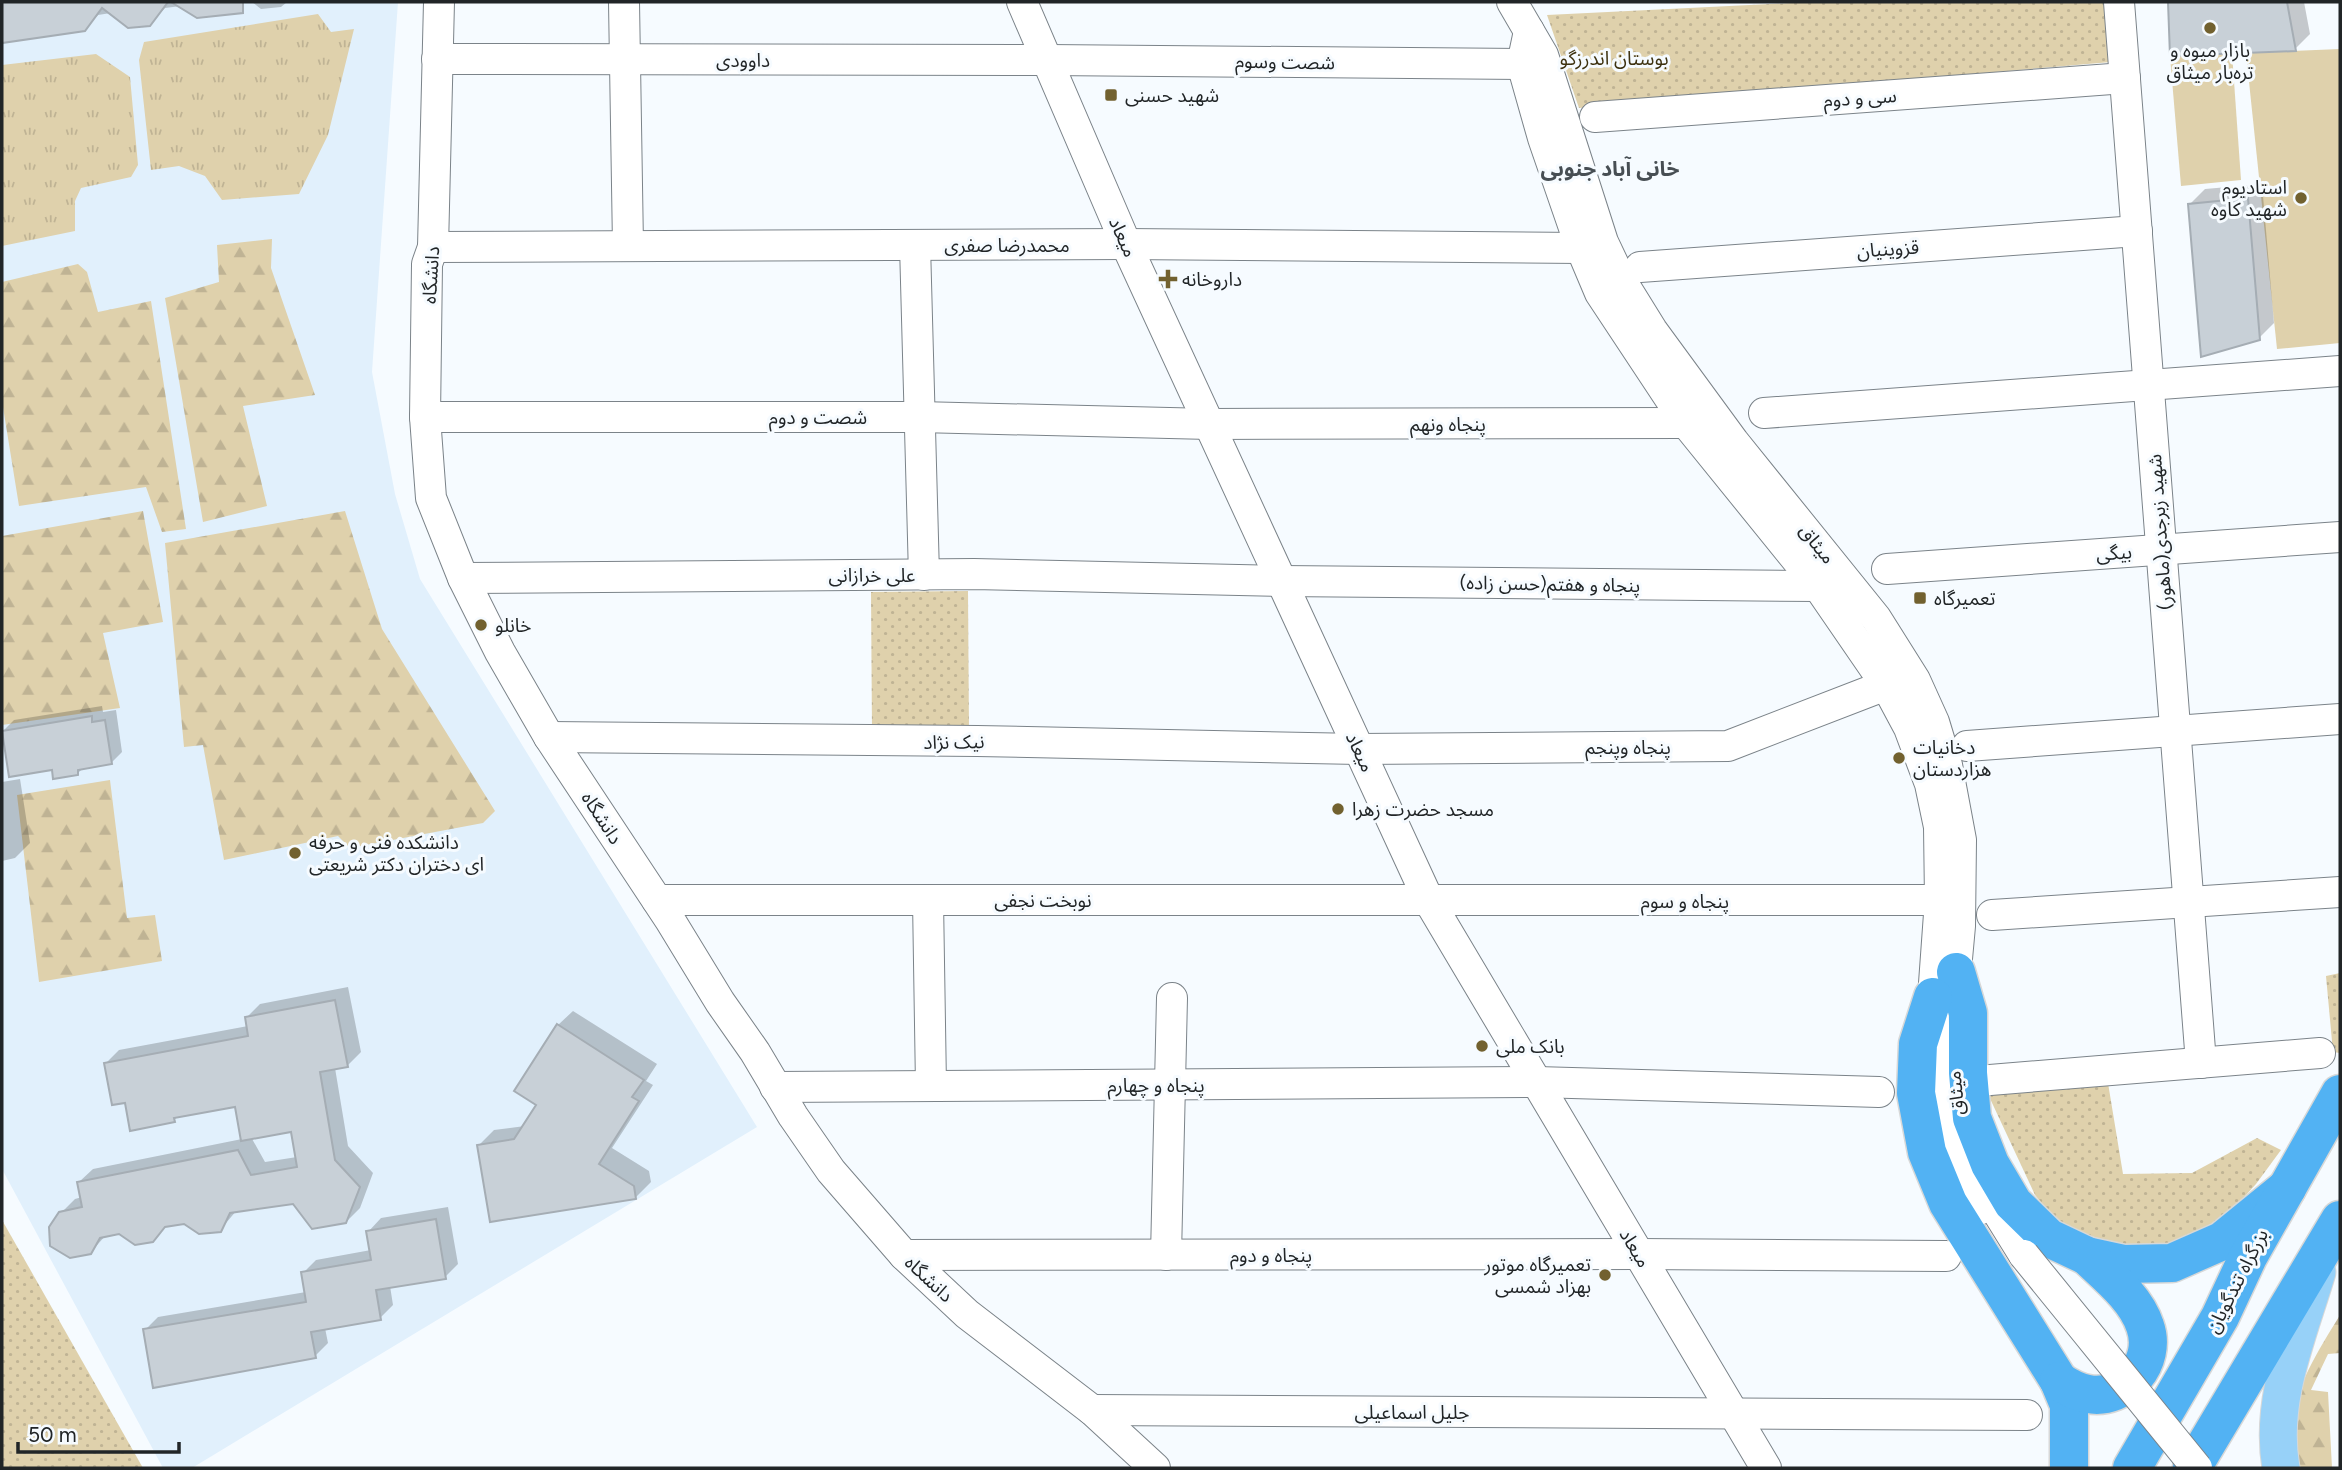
<svg xmlns="http://www.w3.org/2000/svg" width="2342" height="1470" font-family="Figtree,'Noto Sans Arabic',sans-serif">
	<style>
		.built { fill: #e1f0fc }
		.grass { fill: url(#grass-tufts) }
		.forest { fill: url(#forest-firs) }
		.park { fill: url(#park-dots) }
		.garden { fill: #dfd1ac }
		.shadow { fill: #0003; fill-rule: evenodd }
		.building { fill: #c8d0d7; stroke: #a5adb4; stroke-width: 2 }
		.lines { fill: none; stroke-linecap: round; stroke-linejoin: round }
		.minor-casing { stroke: #7b8389; stroke-width: 32 }
		.major-casing { stroke: #d7d8d8; stroke-width: 39 }
		.highway-casing { stroke: #d7d8d8; stroke-width: 41 }
		.minor { stroke: #fff; stroke-width: 30 }
		.major { stroke: #97d1f8; stroke-width: 37 }
		.highway { stroke: #52b2f3; stroke-width: 38 }
		.minor-bridge-casing { stroke: #7b8389; stroke-width: 32; stroke-linecap: butt }
		.minor-bridge { stroke: #fff; stroke-width: 30 }
		.poi-dot { fill: #72612f; stroke: #f6fbff; stroke-width: 2.5 }
		.labels { text-anchor: middle; dominant-baseline: central; stroke-width: 6; stroke-linejoin: round; paint-order: stroke }
		.poi-label { font-size: 19px; fill: #212527; stroke: #f6fbff; text-anchor: start }
		.park-label { font-size: 19px; fill: #3e3210; stroke: #f6fbff }
		.street-label { font-size: 19px; fill: #212527; stroke: #f6fbff }
		.neighbourhood-label { font-size: 21px; font-weight: bold; fill: #474e53; stroke: #f6fbff }
	</style>
	<defs>
		<pattern id="grass-tufts" width="24" height="20" patternUnits="userSpaceOnUse" patternTransform="scale(1.75)"><rect width="24" height="20" fill="#dfd1ac"/><path d="M3 7l-1-3M5 7V3M7 7l1-3M15 17l-1-3M17 17v-4M19 17l1-3" fill="none" stroke="#bfb394"/></pattern>
		<pattern id="forest-firs" width="22" height="20" patternUnits="userSpaceOnUse" patternTransform="scale(1.75)"><rect width="22" height="20" fill="#dfd1ac"/><path d="M5 1l3.5 6h-7zM16 11l3.5 6h-7z" fill="#bfb394"/></pattern>
		<pattern id="park-dots" width="8" height="8" patternUnits="userSpaceOnUse" patternTransform="scale(1.75)"><rect width="8" height="8" fill="#dfd1ac"/><path d="M2 2h.1M6 6h.1" fill="none" stroke="#bfb394" stroke-width="1.8" stroke-linecap="round"/></pattern>
	</defs>
	<rect width="100%" height="100%" fill="#f6fbff"/>
	<!-- built -->
	<polygon class="built" points="2,2 398,2 372,372 395,494 420,579 757,1127 192,1468 163,1468 2,1169"/>
	<!-- grass -->
	<g class="grass">
		<polygon points="318,14 331,32 354,29 328,135 299,194 222,200 205,176 179,166 151,170 139,60 144,42"/>
		<polygon points="96,54 130,77 138,165 131,177 81,188 75,201 75,231 2,246 2,65"/>
	</g>
	<!-- forest -->
	<g class="forest">
		<polygon points="272,239 271,268 315,395 243,406 267,506 203,522 165,298 219,282 217,245"/>
		<polygon points="78,264 87,272 98,312 151,301 186,529 162,532 146,487 19,506 2,401 2,282"/>
		<polygon points="143,511 163,622 103,633 120,708 2,725 2,536"/>
		<polygon points="345,511 382,629 495,811 483,823 350,848 338,836 224,860 203,745 184,747 165,543"/>
		<polygon points="110,780 127,918 155,915 162,961 39,982 17,795"/>
		<path d="M 2340,1315 L 2340,1353 L 2328,1354 L 2311,1390 L 2328,1392 L 2332,1468 L 2301,1468 C 2298,1462 2295,1454 2293,1448 C 2285,1400 2317,1353 2340,1315 Z"/>
	</g>
	<!-- park -->
	<g class="park">
		<polygon points="1811,2 2108,2 2111,62 1579,108 1547,15"/>
		<polygon points="968,591 969,732 872,732 871,592"/>
		<polygon points="2340,973 2340,1053 2333,1052 2326,976"/>
		<polygon points="2108,1083 2123,1174 2192,1173 2257,1138 2281,1150 2256,1184 2228,1215 2165,1248 2110,1249 2063,1229 2035,1195 1986,1090"/>
		<polygon points="2,1220 143,1468 2,1468"/>
	</g>
	<!-- garden -->
	<g class="garden">
		<polygon points="2340,49 2340,343 2277,349 2246,53"/>
		<polygon points="2232,53 2241,180 2181,186 2170,56"/>
	</g>
	<!-- shadow -->
	<g class="shadow">
		<polygon points="2,2 229,2 216,15 181,6 165,8 149,24 111,13 98,15 84,29 2,41"/>
		<polygon points="252,2 287,2 281,7 261,9"/>
		<polygon points="2171,2 2304,2 2310,34 2295,49 2170,3"/>
		<polygon points="2262,184 2274,323 2259,338 2190,204 2205,189"/>
		<polygon points="102,706 103,712 116,710 122,752 111,763 84,767 78,773 53,768 3,731 14,720"/>
		<polygon points="20,779 30,843 15,858 2,861 2,782"/>
		<path d="M 348,987 L 361,1052 L 347,1066 L 335,1068 L 348,1146 L 373,1173 L 360,1208 L 346,1222 L 294,1203 L 237,1210 L 220,1230 L 184,1222 L 120,1232 L 106,1235 L 90,1253 L 61,1213 L 75,1199 L 82,1197 L 79,1182 L 93,1169 L 242,1139 L 236,1105 L 179,1115 L 174,1120 L 126,1101 L 106,1063 L 119,1050 L 248,1026 L 246,1018 L 260,1004 ZM 292,1130 L 297,1157 L 265,1162 L 251,1137 Z"/>
		<polygon points="573,1011 657,1064 646,1081 653,1085 612,1148 649,1171 651,1182 636,1197 479,1145 494,1130 525,1126 538,1105 558,1025"/>
		<polygon points="448,1207 458,1264 445,1277 390,1286 393,1305 380,1318 325,1328 328,1343 315,1356 145,1330 158,1317 306,1292 303,1273 316,1260 371,1250 368,1232 381,1218"/>
	</g>
	<!-- building -->
	<g class="building">
		<polygon points="2,2 168,2 150,26 128,28 102,8 85,31 2,43"/>
		<polygon points="171,2 243,2 243,13 197,18"/>
		<polygon points="2168,2 2287,2 2296,51 2170,56"/>
		<polygon points="2248,198 2260,340 2201,357 2188,204"/>
		<polygon points="92,716 92,722 105,720 112,764 78,770 78,775 53,779 52,770 9,777 2,731"/>
		<polygon points="335,1000 348,1067 320,1072 335,1160 360,1187 346,1223 312,1229 293,1204 230,1213 221,1232 199,1234 184,1224 165,1227 153,1242 135,1245 119,1234 100,1238 91,1254 70,1258 50,1246 49,1227 59,1212 82,1207 77,1182 238,1150 251,1175 297,1167 291,1132 241,1141 235,1107 174,1118 175,1122 130,1131 125,1103 112,1105 104,1063 248,1036 245,1017"/>
		<polygon points="557,1024 644,1080 632,1097 639,1101 599,1164 634,1186 636,1199 490,1222 477,1145 514,1139 536,1105 514,1091"/>
		<polygon points="436,1219 446,1279 376,1290 381,1320 311,1332 316,1358 153,1388 143,1329 306,1302 301,1272 371,1260 366,1231"/>
	</g>
	<g class="lines">
		<defs>
			<g id="minor">
				<polyline points="439,2 433,247 427,264 425,417 431,498 463,578 500,652 549,737 670,920 720,1002 755,1052 793,1116 831,1171 904,1255 967,1314 1092,1410 1155,1468"/>
				<polyline points="624,2 628,246"/>
				<polyline points="1022,2 1126,244 1429,901 1766,1468"/>
				<polyline points="1512,2 1543,55 1603,242 1621,280 1652,330 1734,442 1876,618 1915,680 1934,722 1947,765 1961,840 1960,926 1954,991"/>
				<polyline points="2119,2 2201,1063"/>
				<polyline points="1529,31 1522,64 1543,138 1581,248 1600,293 1686,423 1818,586 1886,685 1909,728 1930,784 1939,827 1940,900 1933,997 1935,1054 1940,1091 1952,1147 1970,1191 1981,1209"/>
				<polyline points="437,59 1048,60 1522,64"/>
				<polyline points="1595,117 2125,78"/>
				<polyline points="915,245 924,575"/>
				<polyline points="433,247 1126,244 1581,248 1598,243"/>
				<polyline points="1640,267 2137,231"/>
				<polyline points="1764,413 2340,371"/>
				<polyline points="425,417 919,417 1210,424 1686,423"/>
				<polyline points="1887,569 2340,537"/>
				<polyline points="463,578 974,574 1281,581 1818,586"/>
				<polyline points="549,737 977,741 1359,749 1728,746 1886,685"/>
				<polyline points="1967,746 2340,719"/>
				<polyline points="657,900 1940,900"/>
				<polyline points="928,900 931,1086"/>
				<polyline points="1992,915 2340,892"/>
				<polyline points="1990,1080 2320,1053"/>
				<polyline points="775,1087 1537,1082 1879,1092"/>
				<polyline points="1980,1184 2024,1255"/>
				<polyline points="904,1255 1639,1254 1946,1256"/>
				<polyline points="1166,1255 1172,998"/>
				<polyline points="1092,1410 2027,1415"/>
			</g>
			<path id="major" d="M 2281,1468 C 2269,1401 2298,1336 2317,1272"/>
			<g id="highway">
				<polyline points="1956,972 1968,1013 1968,1073 1972,1118 1990,1164 2013,1203 2049,1238 2087,1256 2124,1264 2172,1263 2222,1241 2287,1188"/>
				<polyline points="1933,997 1918,1044 1916,1093 1927,1152 1948,1203 2059,1381 2069,1405 2069,1468"/>
				<path d="M 2059,1381 C 2068,1387 2076,1392 2088,1394 C 2125,1401 2158,1362 2145,1326 C 2136,1298 2108,1276 2087,1256"/>
				<polyline points="2132,1468 2220,1317 2248,1257 2340,1094"/>
				<polyline points="2192,1468 2340,1220"/>
			</g>
		</defs>
		<!-- minor casing -->
		<use href="#minor" class="minor-casing"/>
		<!-- major casing -->
		<use href="#major" class="major-casing"/>
		<!-- highway casing -->
		<use href="#highway" class="highway-casing"/>
		<!-- minor -->
		<use href="#minor" class="minor"/>
		<!-- major -->
		<use href="#major" class="major"/>
		<!-- highway -->
		<use href="#highway" class="highway"/>
		<defs>
			<polyline id="minor-bridge" points="2024,1255 2197,1468"/>
		</defs>
		<!-- minor-bridge casing -->
		<use href="#minor-bridge" class="minor-bridge-casing"/>
		<!-- minor-bridge -->
		<use href="#minor-bridge" class="minor-bridge"/>
	</g>
	<!-- markers -->
	<g class="poi-dot">
		<circle cx="2210" cy="28" r="7"/>
		<rect x="1104" y="88" width="14" height="14" rx="3.5"/>
		<circle cx="2301" cy="198" r="7"/>
		<path d="M1164.5 268.5h7v7h7v7h-7v7h-7v-7h-7v-7h7z"/>
		<rect x="1913" y="591" width="14" height="14" rx="3.5"/>
		<circle cx="481" cy="625" r="7"/>
		<circle cx="1899" cy="758" r="7"/>
		<circle cx="1338" cy="809" r="7"/>
		<circle cx="295" cy="853" r="7"/>
		<circle cx="1482" cy="1046" r="7"/>
		<circle cx="1605" cy="1275" r="7"/>
	</g>
	<g class="labels">
		<!-- poi labels -->
		<g class="poi-label">
			<text x="2210" y="50" text-anchor="middle">بازار میوه و<tspan x="2210" dy="22">تره‌بار میثاق</tspan></text>
			<text x="1125" y="95">شهید حسنی</text>
			<text x="2287" y="187" text-anchor="end">استادیوم<tspan x="2287" dy="22">شهید کاوه</tspan></text>
			<text x="1182" y="279">داروخانه</text>
			<text x="1934" y="598">تعمیرگاه</text>
			<text x="495" y="625">خانلو</text>
			<text x="1913" y="747">دخانیات<tspan x="1913" dy="22">هزاردستان</tspan></text>
			<text x="1352" y="809">مسجد حضرت زهرا</text>
			<text x="309" y="842">دانشکده فنی و حرفه<tspan x="309" dy="22">ای دختران دکتر شریعتی</tspan></text>
			<text x="1496" y="1046">بانک ملی</text>
			<text x="1591" y="1264" text-anchor="end">تعمیرگاه موتور<tspan x="1591" dy="22">بهزاد شمسی</tspan></text>
		</g>
		<!-- park labels -->
		<g class="park-label">
			<text x="1614" y="58">بوستان اندرزگو</text>
		</g>
		<!-- street labels -->
		<g class="street-label">
			<text x="743" y="60">داوودی</text>
			<text transform="translate(1285 62) rotate(1)">شصت وسوم</text>
			<text transform="translate(1860 98) rotate(-4)">سی و دوم</text>
			<text transform="translate(1123 237) rotate(66)">میعاد</text>
			<text x="1007" y="245">محمدرضا صفری</text>
			<text transform="translate(1888 249) rotate(-4)">قزوینیان</text>
			<text transform="translate(431 275) rotate(-86)">دانشگاه</text>
			<text x="818" y="417">شصت و دوم</text>
			<text x="1448" y="424">پنجاه ونهم</text>
			<text transform="translate(2160 532) rotate(-94)">شهید زبرجدی(ماهور)</text>
			<text transform="translate(1817 544) rotate(51)">میثاق</text>
			<text transform="translate(2114 553) rotate(-4)">بیگی</text>
			<text x="872" y="575">علی خرازانی</text>
			<text transform="translate(1550 584) rotate(1)">(حسن زاده)پنجاه و هفتم</text>
			<text transform="translate(954 742) rotate(-1)">نیک نژاد</text>
			<text x="1628" y="747">پنجاه وپنجم</text>
			<text transform="translate(1360 752) rotate(65)">میعاد</text>
			<text transform="translate(602 818) rotate(57)">دانشگاه</text>
			<text x="1043" y="900">نوبخت نجفی</text>
			<text x="1685" y="901">پنجاه و سوم</text>
			<text x="1156" y="1085">پنجاه و چهارم</text>
			<text transform="translate(1956 1093) rotate(-96)">میثاق</text>
			<text transform="translate(1635 1248) rotate(59)">میعاد</text>
			<text x="1271" y="1255">پنجاه و دوم</text>
			<text transform="translate(929 1279) rotate(43)">دانشگاه</text>
			<text transform="translate(2237 1281) rotate(-63)">بزرگراه تندگویان</text>
			<text x="1412" y="1412">جلیل اسماعیلی</text>
		</g>
		<!-- neighbourhood labels -->
		<g class="neighbourhood-label">
			<text x="1610" y="168">خانی آباد جنوبی</text>
		</g>
	</g>
	<!-- border -->
	<rect width="2342" height="1470" fill="none" stroke="#212527" stroke-width="7"/>
	<!-- scale -->
	<path d="M18 1442v10h161v-10" fill="none" stroke="#212527" stroke-width="3.5"/>
	<text x="28" y="1442" font-size="21" fill="#212527" stroke="#f6fbff" stroke-width="5" paint-order="stroke">50 m</text>
</svg>
